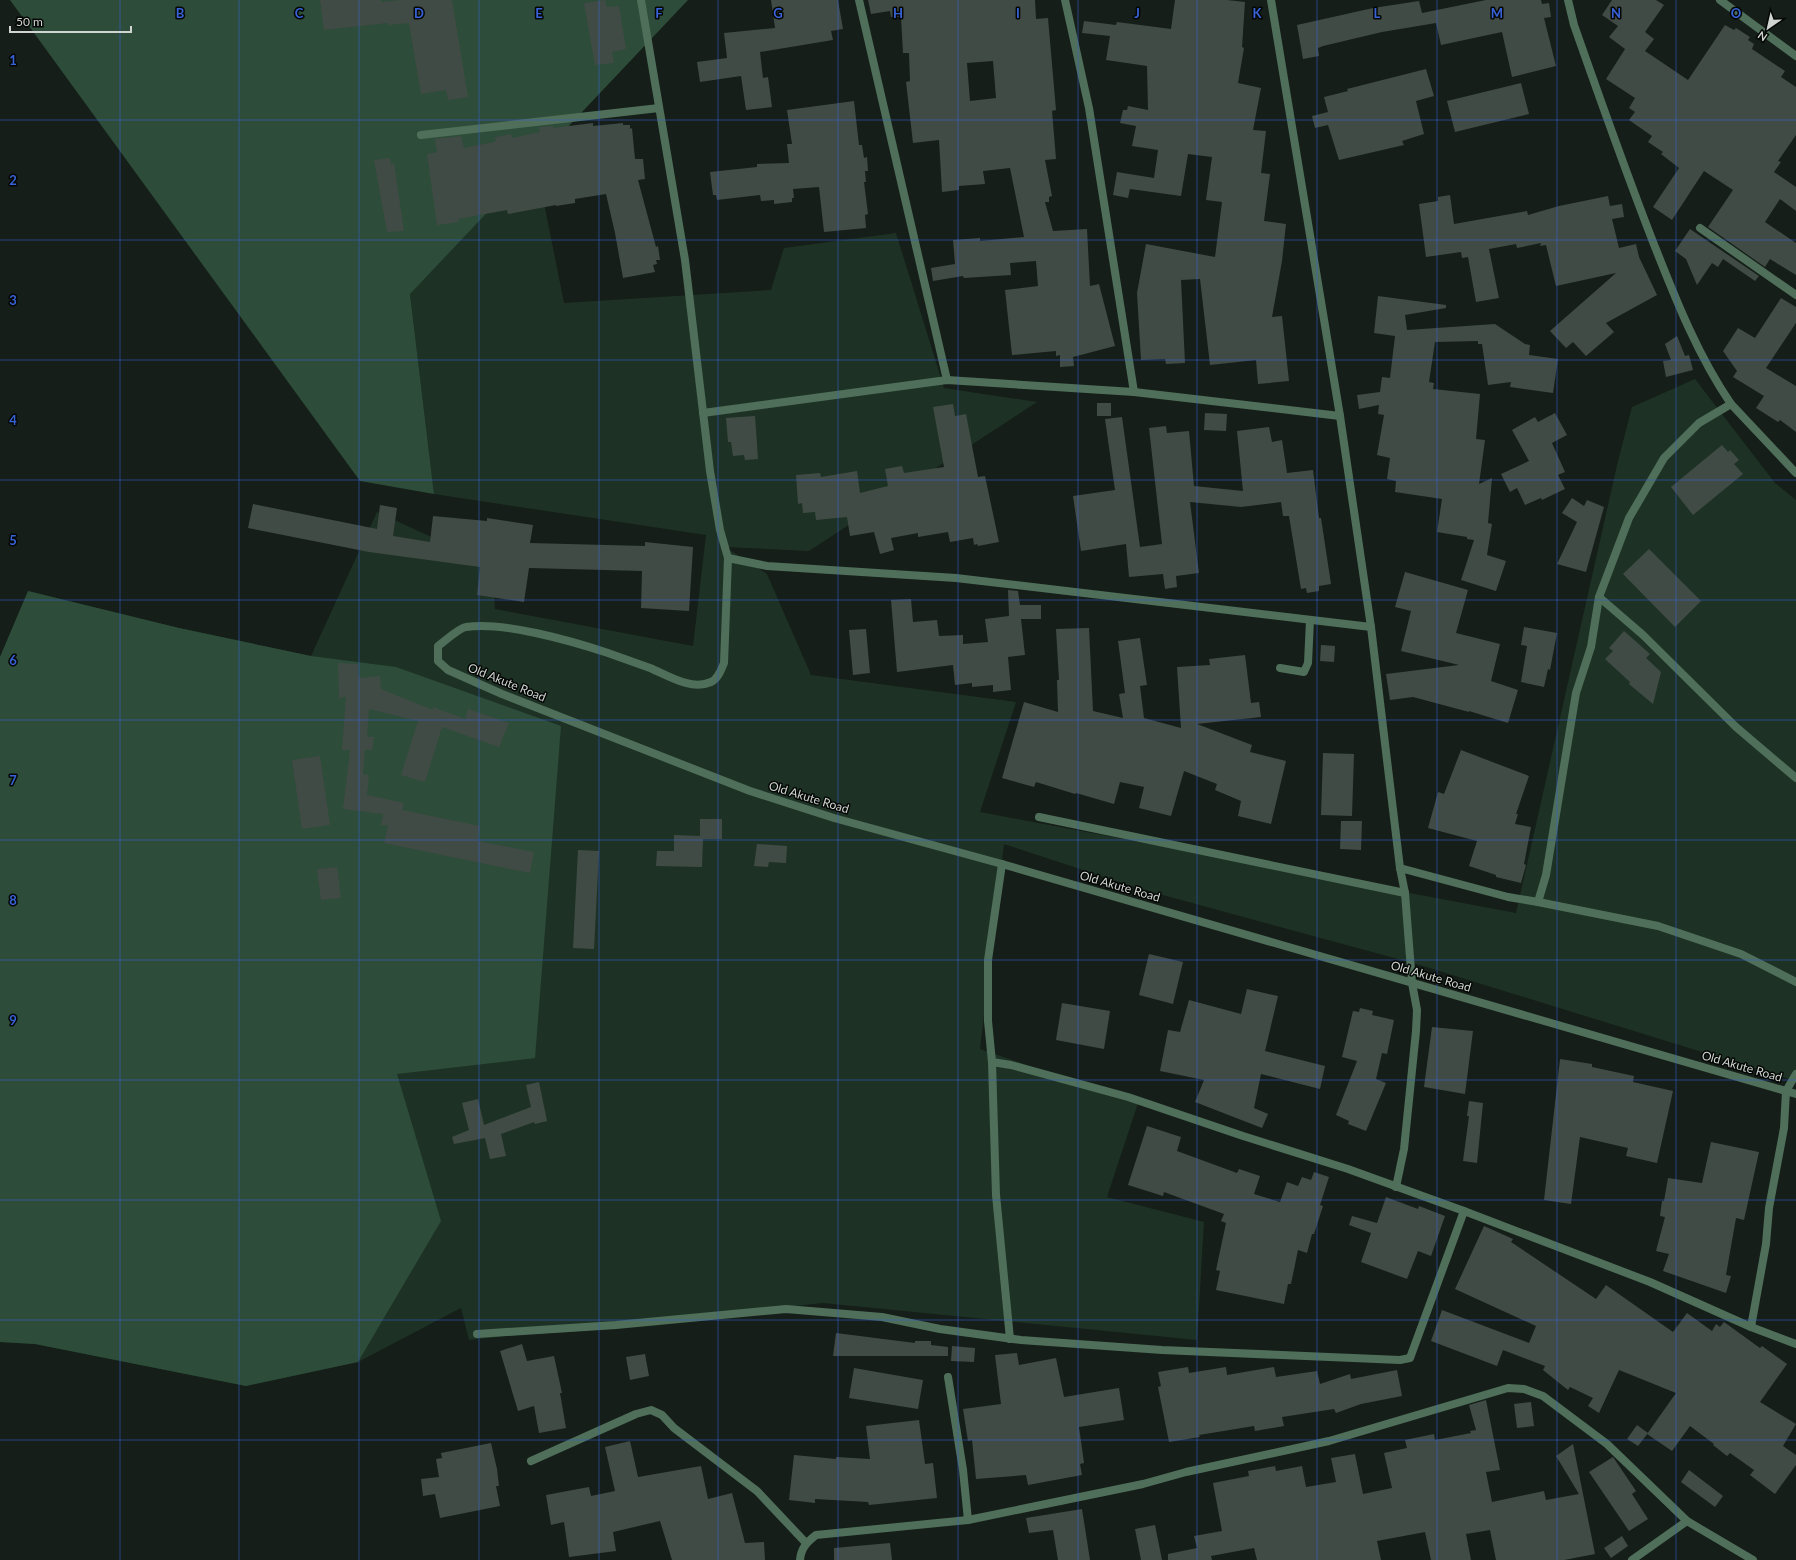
<svg xmlns="http://www.w3.org/2000/svg" width="1796" height="1560" font-family="Lato,sans-serif">
	<style>
		.green { fill: #1d3225 }
		.forest { fill: #2d4c39 }
		.building { fill: #414b45; fill-rule: evenodd }
		.lines { fill: none; stroke-linecap: round; stroke-linejoin: round }
		.lane { stroke: #4f6f5a; stroke-width: 8 }
		.street { stroke: #4f6f5a; stroke-width: 8 }
		.grid { fill: none; stroke: #3862d7; stroke-width: 1; stroke-opacity: 0.55 }
		.labels { text-anchor: middle; dominant-baseline: central; stroke-width: 3; stroke-linejoin: round; paint-order: stroke }
		.street-label { font-size: 12px; fill: #d0d5d1; stroke: #040705 }
		.grid-label { font-size: 13px; text-anchor: middle; font-weight: bold; fill: #3862d7; stroke: #040705; stroke-width: 3; stroke-linejoin: round; paint-order: stroke }
	</style>
	<rect width="100%" height="100%" fill="#151e18"/>
	<!-- green -->
	<polygon class="green" points="529,128 564,303 771,290 784,248 896,233 944,388 1037,402 809,551 725,547 767,574 811,675 1016,702 980,812 1516,913 1618,461 1632,407 1695,379 1775,483 1796,500 1796,1081 1420,965 1141,889 1004,844 980,1049 1138,1103 1107,1197 1204,1222 1197,1340 823,1303 469,1340 461,1308 358,1362 246,1386 35,1344 0,1342 0,657 28,591 179,628 311,656 377,512 492,565 495,609 693,646 706,535 434,494 410,294"/>
	<!-- forest -->
	<g class="forest">
		<polygon points="10,0 688,0 410,294 434,494 360,481"/>
		<polygon points="28,591 179,628 311,656 396,667 561,726 535,1058 397,1074 441,1221 358,1362 246,1386 35,1344 0,1342 0,657"/>
	</g>
	<!-- building -->
	<g class="building">
		<polygon points="320,0 381,0 381,2 402,0 452,0 468,97 448,100 446,90 421,94 409,23 388,25 388,23 324,30"/>
		<polygon points="605,0 607,7 619,6 626,49 612,52 614,63 595,65 584,3"/>
		<polygon points="771,0 838,0 843,29 831,31 833,40 760,52 763,78 768,77 772,107 746,110 741,76 700,82 697,62 727,58 724,33 775,28"/>
		<path d="M 868,0 L 1035,0 L 1036,19 L 1048,18 L 1056,110 L 1052,111 L 1056,159 L 1045,160 L 1052,196 L 1049,197 L 1049,202 L 1045,202 L 1053,231 L 1087,229 L 1090,286 L 1099,284 L 1115,346 L 1073,357 L 1074,366 L 1060,367 L 1060,355 L 1056,356 L 1056,351 L 1012,355 L 1005,290 L 1038,286 L 1036,261 L 1010,263 L 1011,275 L 964,278 L 963,276 L 933,281 L 931,268 L 955,264 L 953,240 L 980,238 L 980,241 L 1024,237 L 1010,168 L 983,171 L 985,184 L 959,186 L 959,190 L 942,192 L 939,140 L 913,143 L 906,82 L 910,81 L 909,53 L 903,53 L 901,17 L 891,17 L 890,11 L 871,14 ZM 993,61 L 996,98 L 970,101 L 967,63 Z"/>
		<polygon points="1175,0 1227,0 1245,2 1242,47 1244,48 1238,83 1261,88 1253,130 1266,131 1261,173 1270,174 1264,221 1286,224 1282,261 1272,317 1282,316 1289,381 1258,384 1256,360 1210,365 1200,279 1181,280 1185,363 1166,364 1165,359 1141,360 1137,293 1146,244 1215,257 1222,202 1206,200 1212,157 1188,154 1181,196 1130,189 1128,198 1113,195 1117,172 1154,178 1158,150 1132,146 1136,126 1120,123 1123,110 1127,110 1128,106 1148,110 1147,66 1106,60 1110,36 1082,33 1084,21 1116,25 1117,22 1171,29"/>
		<polygon points="1486,0 1541,0 1542,4 1549,3 1551,17 1544,18 1556,66 1512,77 1502,32 1441,45 1436,23 1382,32 1323,46 1318,48 1319,56 1303,59 1297,25 1373,8 1419,1 1422,13"/>
		<polygon points="1612,0 1656,0 1664,5 1645,32 1654,39 1645,51 1688,80 1725,25 1734,30 1736,28 1750,37 1748,40 1754,44 1752,49 1785,71 1781,77 1796,87 1796,135 1778,161 1781,162 1774,172 1796,187 1796,211 1780,199 1765,222 1796,243 1796,275 1770,259 1765,267 1708,227 1733,190 1704,171 1672,220 1653,207 1679,168 1661,154 1663,152 1648,142 1652,136 1629,120 1635,112 1629,108 1635,98 1606,79 1625,49 1609,37 1618,26 1602,15"/>
		<polygon points="1426,69 1434,96 1416,101 1424,134 1402,141 1404,145 1339,160 1328,125 1315,128 1312,116 1328,112 1324,97 1348,91 1347,89"/>
		<polygon points="1521,83 1529,114 1455,132 1447,101"/>
		<polygon points="854,101 859,145 862,145 864,158 867,157 868,171 865,171 866,182 864,182 868,214 865,215 866,228 824,232 819,187 793,189 794,198 792,198 792,202 774,204 774,200 761,201 760,195 717,200 716,195 713,195 710,172 757,167 757,164 789,163 787,144 792,144 787,110"/>
		<polygon points="593,123 593,126 623,123 623,125 630,125 630,129 632,128 635,159 643,159 645,179 638,180 656,247 658,246 660,260 656,260 657,264 653,265 655,272 623,278 615,233 606,194 575,199 575,203 556,206 556,205 508,214 507,210 458,219 459,222 437,225 427,154 437,152 435,139 461,136 464,148 494,142 496,141 495,137 511,134 512,138 540,132 539,127 553,126 553,128"/>
		<polygon points="390,158 391,164 394,163 404,231 387,232 374,160"/>
		<polygon points="1450,195 1454,224 1527,211 1528,215 1559,206 1608,196 1610,206 1622,204 1624,217 1612,219 1619,248 1636,244 1639,257 1657,295 1606,323 1614,332 1586,356 1573,342 1566,348 1550,331 1616,273 1556,286 1546,245 1540,246 1541,243 1517,248 1516,244 1489,249 1499,298 1476,302 1468,257 1462,258 1461,252 1426,257 1419,204 1438,201 1438,197"/>
		<polygon points="1690,229 1759,276 1755,281 1723,259 1718,267 1712,263 1697,285 1686,259 1675,251"/>
		<polygon points="1378,296 1446,305 1446,308 1405,315 1407,330 1495,324 1525,344 1530,345 1529,355 1558,359 1553,393 1510,387 1511,382 1488,385 1482,344 1478,344 1478,341 1435,342 1429,382 1434,383 1433,389 1480,394 1476,439 1485,440 1479,484 1492,478 1488,523 1492,524 1487,555 1506,561 1496,591 1461,580 1474,540 1467,539 1467,537 1437,532 1442,499 1395,492 1396,481 1387,479 1390,458 1377,455 1384,415 1378,414 1379,405 1359,409 1357,395 1380,392 1382,377 1390,378 1395,336 1374,333"/>
		<polygon points="1781,298 1796,307 1796,323 1766,368 1796,386 1796,432 1780,420 1778,422 1756,408 1764,396 1733,377 1737,371 1723,351 1738,328 1755,338"/>
		<polygon points="1677,336 1685,356 1689,355 1693,370 1666,377 1663,361 1671,360 1665,344"/>
		<rect x="1097" y="403" width="14" height="13"/>
		<polygon points="953,404 955,416 966,414 978,477 985,476 999,542 978,546 977,544 974,545 973,538 950,542 948,532 918,537 918,533 891,538 894,550 880,554 874,532 850,536 847,517 816,520 815,512 803,513 802,503 798,504 796,475 820,473 821,477 857,471 860,493 888,486 885,469 902,466 904,473 944,467 933,407"/>
		<polygon points="1205,413 1227,414 1226,431 1204,430"/>
		<polygon points="1555,413 1567,435 1552,443 1565,472 1558,475 1565,489 1542,500 1541,498 1525,505 1517,488 1510,492 1501,474 1529,461 1512,430 1535,417 1538,422"/>
		<polygon points="755,416 758,459 745,460 744,455 733,456 731,442 728,442 726,418"/>
		<polygon points="1122,417 1140,547 1162,544 1149,428 1166,426 1167,433 1189,431 1194,486 1243,491 1237,431 1269,427 1272,442 1282,440 1287,473 1313,470 1319,518 1321,518 1331,584 1319,586 1319,591 1307,593 1306,588 1301,589 1289,516 1283,516 1281,502 1241,507 1190,502 1199,573 1176,576 1177,587 1165,589 1163,574 1129,577 1126,544 1081,551 1073,496 1115,490 1105,419"/>
		<polygon points="1722,445 1728,452 1730,450 1739,460 1734,464 1743,474 1693,515 1671,487"/>
		<polygon points="1572,498 1584,506 1587,500 1604,507 1586,572 1557,564 1577,522 1562,513"/>
		<polygon points="253,504 377,529 380,505 397,508 393,536 430,542 433,516 487,521 487,518 533,525 530,543 645,546 645,542 693,547 689,611 641,608 642,571 529,568 524,602 477,595 480,567 369,552 248,528"/>
		<polygon points="1649,549 1701,601 1675,627 1623,574"/>
		<polygon points="1405,572 1468,590 1456,633 1500,644 1491,681 1518,690 1508,723 1469,711 1469,712 1413,697 1390,700 1386,674 1459,665 1401,651 1411,611 1395,607"/>
		<polygon points="1008,590 1018,591 1020,605 1041,605 1041,619 1021,619 1025,655 1008,657 1011,690 993,692 993,685 972,687 972,683 955,685 953,665 897,672 891,600 911,599 913,622 937,620 939,636 963,635 963,644 988,642 985,619 1009,616"/>
		<polygon points="1524,627 1557,633 1550,670 1548,669 1544,687 1521,682 1527,646 1521,645"/>
		<polygon points="1089,628 1093,711 1123,718 1119,694 1125,693 1118,641 1140,638 1147,685 1140,686 1144,718 1181,728 1177,667 1210,665 1209,659 1245,655 1251,703 1259,702 1261,717 1197,724 1252,745 1250,752 1286,761 1271,824 1238,816 1241,801 1215,790 1217,784 1184,771 1171,816 1139,808 1144,787 1120,782 1114,804 1076,793 1075,794 1036,782 1034,787 1002,778 1024,702 1058,712 1057,680 1059,680 1056,629"/>
		<polygon points="866,629 870,673 853,675 849,630"/>
		<polygon points="1624,631 1650,654 1646,658 1661,672 1653,704 1629,684 1630,682 1605,659 1613,651 1609,648"/>
		<polygon points="1321,645 1335,646 1334,662 1320,661"/>
		<polygon points="338,663 358,664 359,678 380,676 381,689 433,710 433,707 465,719 468,709 509,723 499,747 442,727 425,782 401,775 418,721 369,709 367,737 374,737 372,750 365,750 363,774 369,775 367,795 404,803 402,810 480,826 478,841 534,852 530,873 384,843 388,826 381,825 383,814 343,809 350,750 342,750 346,697 339,698"/>
		<polygon points="1461,750 1529,776 1516,814 1518,814 1515,824 1531,827 1524,864 1526,865 1521,883 1496,877 1496,875 1469,866 1477,841 1428,828 1438,792 1444,794"/>
		<polygon points="1323,753 1354,754 1352,816 1321,815"/>
		<polygon points="320,756 330,825 302,829 292,760"/>
		<polygon points="700,819 722,819 722,839 703,839 702,867 656,866 657,851 674,851 674,835 700,836"/>
		<polygon points="1341,821 1362,821 1361,850 1340,849"/>
		<polygon points="757,844 787,846 786,863 769,862 768,867 754,866"/>
		<polygon points="578,850 599,851 594,949 573,948"/>
		<polygon points="337,867 341,898 321,900 317,869"/>
		<polygon points="1149,954 1183,962 1173,1004 1139,995"/>
		<polygon points="1247,989 1278,996 1265,1051 1325,1066 1320,1089 1261,1074 1254,1108 1268,1114 1262,1128 1195,1102 1204,1080 1160,1071 1168,1030 1180,1032 1189,1000 1241,1014"/>
		<polygon points="1062,1003 1110,1011 1104,1049 1056,1040"/>
		<polygon points="1360,1008 1373,1011 1372,1015 1394,1020 1387,1054 1382,1053 1376,1079 1386,1083 1366,1131 1348,1124 1349,1121 1336,1115 1357,1061 1342,1057 1353,1011 1359,1012"/>
		<polygon points="1432,1027 1473,1031 1465,1094 1424,1087"/>
		<polygon points="1560,1059 1592,1064 1592,1067 1634,1076 1633,1082 1673,1091 1657,1163 1626,1156 1628,1148 1580,1137 1571,1204 1544,1200"/>
		<polygon points="539,1082 547,1121 535,1124 534,1122 501,1134 506,1156 490,1159 485,1138 454,1144 452,1137 469,1130 462,1103 478,1099 484,1125 531,1107 526,1085"/>
		<polygon points="1469,1101 1483,1103 1477,1163 1463,1161 1469,1116 1467,1116"/>
		<polygon points="1147,1126 1181,1137 1177,1151 1237,1173 1239,1169 1260,1176 1254,1194 1280,1202 1287,1182 1298,1186 1302,1177 1311,1180 1314,1172 1329,1177 1320,1205 1323,1206 1314,1234 1312,1234 1307,1253 1298,1250 1291,1284 1288,1284 1284,1304 1216,1290 1220,1271 1216,1270 1226,1223 1221,1221 1224,1214 1164,1192 1163,1196 1128,1185"/>
		<polygon points="1711,1142 1759,1152 1744,1220 1736,1218 1726,1275 1731,1276 1726,1293 1663,1271 1669,1254 1656,1251 1665,1217 1660,1216 1662,1201 1664,1201 1668,1178 1702,1183"/>
		<polygon points="1386,1197 1418,1209 1419,1206 1445,1216 1431,1256 1418,1251 1407,1279 1361,1262 1371,1233 1349,1225 1352,1216 1377,1223"/>
		<polygon points="1484,1226 1513,1239 1511,1242 1596,1299 1606,1285 1673,1332 1687,1313 1712,1331 1716,1324 1720,1327 1724,1322 1760,1348 1762,1346 1787,1364 1760,1402 1796,1424 1783,1446 1796,1455 1796,1465 1775,1494 1750,1475 1754,1470 1730,1453 1727,1456 1713,1445 1714,1444 1690,1426 1672,1451 1647,1434 1676,1393 1619,1370 1599,1413 1588,1406 1593,1398 1570,1387 1568,1390 1543,1370 1545,1366 1503,1350 1497,1366 1431,1341 1442,1310 1529,1343 1536,1326 1455,1289"/>
		<polygon points="836,1333 915,1343 915,1341 931,1341 931,1345 948,1347 948,1356 833,1356"/>
		<polygon points="522,1344 527,1361 554,1356 562,1393 560,1393 566,1428 539,1433 534,1406 518,1411 500,1351"/>
		<polygon points="952,1346 975,1348 974,1362 951,1361"/>
		<polygon points="1017,1353 1019,1365 1056,1358 1064,1397 1119,1388 1124,1420 1079,1427 1084,1463 1080,1464 1082,1475 1028,1485 1026,1475 976,1479 972,1440 968,1441 963,1409 1001,1404 995,1355"/>
		<polygon points="645,1354 649,1376 630,1380 626,1357"/>
		<polygon points="1188,1367 1189,1373 1226,1367 1227,1375 1274,1367 1276,1377 1317,1371 1320,1384 1350,1374 1351,1379 1397,1370 1402,1396 1361,1404 1336,1413 1334,1409 1282,1417 1284,1426 1255,1431 1254,1426 1199,1435 1200,1437 1169,1442 1158,1387 1161,1386 1158,1372"/>
		<polygon points="854,1368 923,1380 918,1409 849,1398"/>
		<polygon points="1486,1400 1500,1470 1486,1472 1492,1502 1544,1491 1546,1500 1579,1494 1556,1456 1573,1444 1595,1554 1564,1560 1496,1560 1490,1530 1466,1534 1471,1560 1431,1560 1425,1532 1377,1541 1381,1560 1257,1560 1254,1548 1211,1556 1212,1560 1168,1560 1168,1554 1197,1548 1194,1536 1222,1531 1213,1483 1249,1476 1248,1471 1275,1466 1276,1471 1302,1466 1306,1487 1336,1482 1331,1458 1355,1454 1363,1494 1392,1488 1384,1453 1407,1448 1405,1440 1434,1434 1435,1440 1471,1433 1470,1431 1476,1430 1469,1405"/>
		<polygon points="1531,1402 1534,1426 1517,1428 1514,1404"/>
		<polygon points="919,1420 925,1464 933,1463 937,1498 869,1505 868,1502 815,1499 815,1503 789,1500 794,1455 836,1459 836,1457 870,1459 866,1426"/>
		<polygon points="1637,1425 1648,1433 1638,1446 1627,1439"/>
		<polygon points="630,1441 638,1477 701,1466 708,1499 732,1493 745,1543 764,1542 765,1560 672,1560 660,1521 613,1532 616,1551 569,1557 564,1522 551,1525 546,1495 589,1487 591,1496 615,1491 605,1447"/>
		<polygon points="491,1443 497,1469 499,1486 496,1486 500,1506 440,1518 435,1494 423,1496 421,1479 439,1477 436,1459 442,1458 441,1453"/>
		<polygon points="1613,1457 1636,1491 1632,1494 1648,1519 1629,1531 1589,1472"/>
		<polygon points="1689,1470 1723,1496 1715,1507 1681,1482"/>
		<polygon points="1082,1509 1090,1560 1058,1560 1053,1530 1029,1533 1026,1518"/>
		<polygon points="1155,1525 1162,1560 1141,1560 1135,1529"/>
		<polygon points="1622,1536 1628,1546 1611,1558 1604,1548"/>
		<polygon points="890,1543 892,1560 834,1560 834,1548"/>
	</g>
	<g class="lines">
		<!-- lane -->
		<polyline class="lane" points="1280,668 1304,672 1308,663 1310,620"/>
		<!-- street -->
		<g class="street">
			<path d="M 641,0 L 685,260 L 710,471 L 720,530 L 728,558 L 724,663 C 721,670 718,679 711,682 C 691,691 667,675 650,668 C 636,663 622,658 608,653 C 572,641 502,621 466,627 C 459,628 445,641 438,646 L 438,661 L 448,670 L 502,694 L 750,791 L 834,818 L 1002,864 L 1796,1094"/>
			<polyline points="859,0 947,380"/>
			<polyline points="1065,0 1089,108 1134,392"/>
			<polyline points="1271,0 1340,416 1371,627 1400,868 1405,893 1412,983 1417,1010 1416,1031 1404,1149 1396,1187"/>
			<path d="M 1568,0 L 1574,25 C 1600,99 1626,173 1655,247 C 1676,300 1698,356 1731,404 L 1796,473"/>
			<polyline points="1720,0 1796,56"/>
			<polyline points="421,135 659,108"/>
			<polyline points="1700,228 1796,295"/>
			<polyline points="703,413 947,380 1134,392 1340,416"/>
			<polyline points="728,558 767,566 956,578 1371,627"/>
			<polyline points="1599,597 1643,635 1736,727 1796,778"/>
			<polyline points="1039,817 1405,893"/>
			<polyline points="1002,864 988,960 988,1021 992,1062 1011,1065 1128,1097 1243,1136 1348,1169 1464,1211 1650,1282 1751,1327 1796,1344"/>
			<polyline points="1400,868 1508,897 1538,902 1546,875 1576,693 1591,647 1599,597 1629,518 1664,458 1699,423 1731,404"/>
			<polyline points="1538,902 1658,926 1741,954 1796,982"/>
			<polyline points="992,1062 996,1195 1010,1339"/>
			<polyline points="1751,1327 1766,1244 1769,1208 1784,1128 1786,1091 1796,1074"/>
			<polyline points="477,1334 616,1325 786,1309 882,1317 940,1329 1021,1340 1162,1350 1400,1360 1410,1358 1464,1211"/>
			<polyline points="948,1377 963,1470 968,1520"/>
			<polyline points="531,1461 636,1414 651,1410 662,1415 674,1428 757,1491 806,1543"/>
			<path d="M 800,1560 C 801,1548 807,1542 816,1535 L 968,1520 L 1143,1484 L 1186,1472 L 1329,1441 L 1508,1388 L 1524,1389 L 1543,1396 L 1607,1444 L 1687,1521 L 1753,1560"/>
			<polyline points="1632,1560 1687,1521"/>
		</g>
	</g>
	<!-- grid -->
	<path class="grid" d="M 120,0 L 120,1560M 239,0 L 239,1560M 359,0 L 359,1560M 479,0 L 479,1560M 599,0 L 599,1560M 718,0 L 718,1560M 838,0 L 838,1560M 958,0 L 958,1560M 1078,0 L 1078,1560M 1197,0 L 1197,1560M 1317,0 L 1317,1560M 1437,0 L 1437,1560M 1557,0 L 1557,1560M 1676,0 L 1676,1560M 0,120 L 1796,120M 0,240 L 1796,240M 0,360 L 1796,360M 0,480 L 1796,480M 0,600 L 1796,600M 0,720 L 1796,720M 0,840 L 1796,840M 0,960 L 1796,960M 0,1080 L 1796,1080M 0,1200 L 1796,1200M 0,1320 L 1796,1320M 0,1440 L 1796,1440"/>
	<g class="labels">
		<!-- street labels -->
		<g class="street-label">
			<text transform="translate(507 682) rotate(22)">Old Akute Road</text>
			<text transform="translate(809 797) rotate(17)">Old Akute Road</text>
			<text transform="translate(1120 886) rotate(16)">Old Akute Road</text>
			<text transform="translate(1431 976) rotate(16)">Old Akute Road</text>
			<text transform="translate(1742 1066) rotate(16)">Old Akute Road</text>
		</g>
	</g>
	<g class="grid-label">
		<text x="180" y="18">B</text>
		<text x="299" y="18">C</text>
		<text x="419" y="18">D</text>
		<text x="539" y="18">E</text>
		<text x="659" y="18">F</text>
		<text x="778" y="18">G</text>
		<text x="898" y="18">H</text>
		<text x="1018" y="18">I</text>
		<text x="1137" y="18">J</text>
		<text x="1257" y="18">K</text>
		<text x="1377" y="18">L</text>
		<text x="1497" y="18">M</text>
		<text x="1616" y="18">N</text>
		<text x="1736" y="18">O</text>
		<text x="13" y="65">1</text>
		<text x="13" y="185">2</text>
		<text x="13" y="305">3</text>
		<text x="13" y="425">4</text>
		<text x="13" y="545">5</text>
		<text x="13" y="665">6</text>
		<text x="13" y="785">7</text>
		<text x="13" y="905">8</text>
		<text x="13" y="1025">9</text>
	</g>
	<!-- north arrow -->
	<g transform="translate(1768 28) rotate(214)" stroke="#040705" stroke-width="3" paint-order="stroke">
	<path d="M0-3L7 15L0 10L-7 15Z" fill="#d0d5d1"/>
	<text y="-6" font-size="11" font-weight="bold" text-anchor="middle" fill="#d0d5d1">N</text>
	</g>
	<!-- scale -->
	<path d="M10 26v6h121v-6" fill="none" stroke="#d0d5d1" stroke-width="2"/>
	<text x="16" y="26" font-size="12" fill="#d0d5d1" stroke="#040705" stroke-width="3" paint-order="stroke">50 m</text>
</svg>
